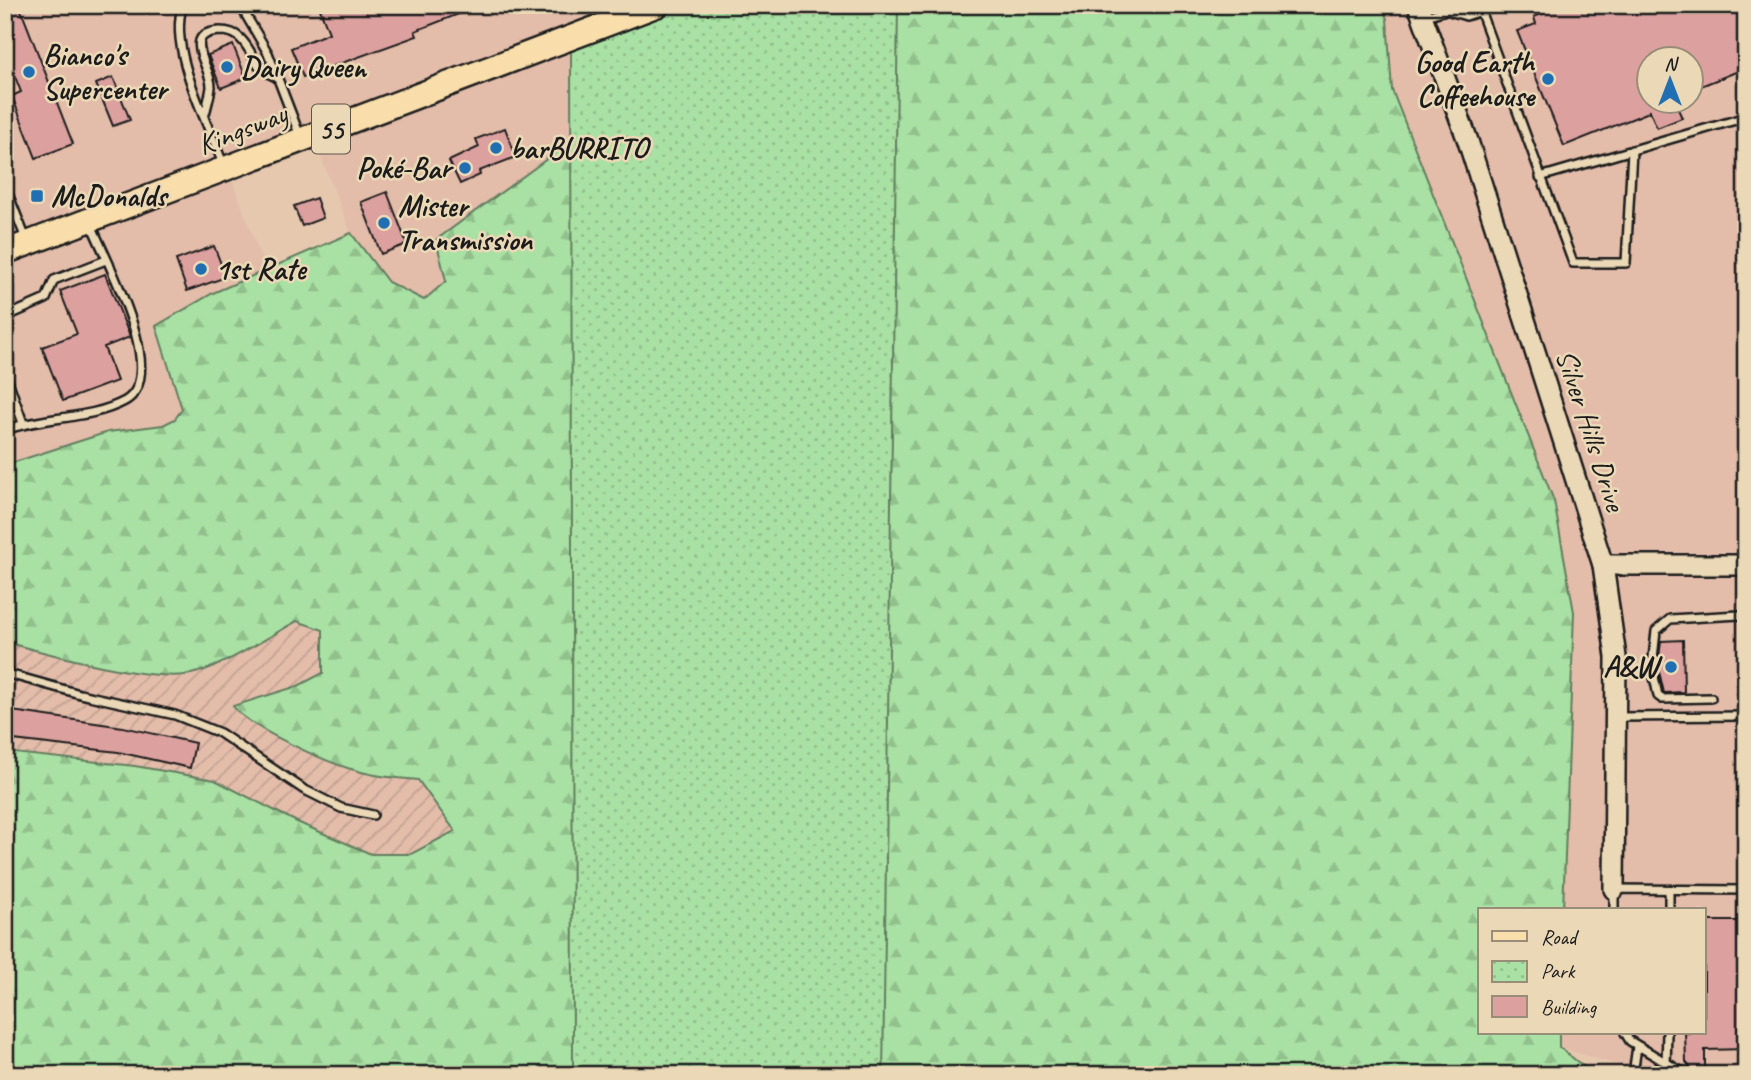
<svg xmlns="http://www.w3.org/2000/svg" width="1751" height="1080" font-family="Caveat,sans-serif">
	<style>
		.built { fill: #e3bcaa; fill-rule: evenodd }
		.industrial { fill: url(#industrial-furrows) }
		.forest { fill: url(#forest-firs); stroke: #627e60; stroke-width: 2 }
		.park { fill: url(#park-dots); stroke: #627e60; stroke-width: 2 }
		.building { fill: #dca19f; stroke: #1c1c1c; stroke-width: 2 }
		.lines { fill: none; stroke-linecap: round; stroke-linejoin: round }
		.service-casing { stroke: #1c1c1c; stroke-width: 12 }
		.tertiary-casing { stroke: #1c1c1c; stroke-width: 24 }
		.primary-casing { stroke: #1c1c1c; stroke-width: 28 }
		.service { stroke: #ead8b6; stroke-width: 7 }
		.tertiary { stroke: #ead8b6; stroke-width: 19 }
		.primary { stroke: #f9deab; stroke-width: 23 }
		.poi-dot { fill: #1f6fb2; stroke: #ead8b6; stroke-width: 2.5 }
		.labels { text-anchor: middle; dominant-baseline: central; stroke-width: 5; stroke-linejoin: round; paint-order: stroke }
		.shield { fill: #ead8b6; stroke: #5a544a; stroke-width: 2 }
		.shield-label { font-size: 28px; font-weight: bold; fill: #1c1c1c }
		.poi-label { font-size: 30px; font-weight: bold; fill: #1c1c1c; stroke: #ead8b6; text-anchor: start }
		.street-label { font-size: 30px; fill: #1c1c1c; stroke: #ead8b6 }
	</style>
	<defs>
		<pattern id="industrial-furrows" width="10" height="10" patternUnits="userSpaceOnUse" patternTransform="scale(1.75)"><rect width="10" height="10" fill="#e3bcaa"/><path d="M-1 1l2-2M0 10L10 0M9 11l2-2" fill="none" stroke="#c2a192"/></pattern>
		<pattern id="forest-firs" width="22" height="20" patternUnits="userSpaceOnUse" patternTransform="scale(1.75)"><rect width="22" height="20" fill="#a9e0a3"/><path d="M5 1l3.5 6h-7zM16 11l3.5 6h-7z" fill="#91c08c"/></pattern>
		<pattern id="park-dots" width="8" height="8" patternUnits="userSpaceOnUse" patternTransform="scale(1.75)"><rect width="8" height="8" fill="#a9e0a3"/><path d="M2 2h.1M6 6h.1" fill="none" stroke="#91c08c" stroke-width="1.8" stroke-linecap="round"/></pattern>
	</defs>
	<rect width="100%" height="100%" fill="#e6c8af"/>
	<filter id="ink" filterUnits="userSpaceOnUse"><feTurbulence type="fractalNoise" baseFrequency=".0143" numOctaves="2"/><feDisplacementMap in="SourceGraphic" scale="14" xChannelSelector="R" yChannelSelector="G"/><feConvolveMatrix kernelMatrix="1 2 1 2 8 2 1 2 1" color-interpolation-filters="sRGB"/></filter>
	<g filter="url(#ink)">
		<!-- built -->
		<g class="built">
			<polygon points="5,5 658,5 581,133 436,240 446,281 424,300 388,282 351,233 312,135 227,167 266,271 213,293 157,326 182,410 175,419 164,425 108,432 5,465"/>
			<path d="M 1382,5 L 1746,5 L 1746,1075 L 1640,1075 L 1622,1066 L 1558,1047 L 1559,1033 L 1704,1033 L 1704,910 L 1563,910 L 1574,612 L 1489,334 L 1392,90 L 1387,19 ZM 1650,60 L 1692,60 L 1692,102 L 1650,102 Z"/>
		</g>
		<!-- industrial -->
		<polygon class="industrial" points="297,621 323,630 323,673 298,686 234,706 241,717 303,749 358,771 418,780 455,831 411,854 371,854 297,822 5,752 5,642 74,659 191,674 245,650"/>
		<!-- forest -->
		<path class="forest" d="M 757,5 L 1382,5 L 1387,19 L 1392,90 L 1554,501 L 1574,612 L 1563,910 L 1480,910 L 1480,1033 L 1559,1033 L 1559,1047 L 1594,1075 L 5,1075 L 5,752 L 135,766 L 215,780 L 297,822 L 371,854 L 411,854 L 455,831 L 418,780 C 398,778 377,777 358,771 C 330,764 248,728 233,706 L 298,686 L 323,673 L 323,630 L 297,621 C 268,637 223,667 191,674 C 153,683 46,653 5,642 L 5,465 L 108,432 L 163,425 L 175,419 L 182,409 L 156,326 L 213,293 L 351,233 L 388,282 L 424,300 L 446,281 L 436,240 Z"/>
		<!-- park -->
		<polygon class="park" points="660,5 898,5 883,1075 573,1075 571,39"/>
		<!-- building -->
		<g class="building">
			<polygon points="5,5 19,5 73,144 36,158 12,96 21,92 5,51"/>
			<polygon points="331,5 479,5 479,6 415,31 417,36 303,77 291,48 329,33 320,9"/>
			<polygon points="1563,5 1746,5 1746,68 1691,90 1691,60 1649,60 1649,102 1675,102 1682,118 1657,128 1649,109 1649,112 1564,146 1517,31 1536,24 1534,17"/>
			<polygon points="233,45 246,78 221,88 208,55"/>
			<polygon points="113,77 130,120 113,126 96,84"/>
			<polygon points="505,128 516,157 479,171 480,175 460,184 449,161 479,147 476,139"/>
			<polygon points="387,192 407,244 381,254 361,202"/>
			<polygon points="316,198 323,218 302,226 294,206"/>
			<polygon points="214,246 226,277 187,291 176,260"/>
			<polygon points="105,274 130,337 104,347 117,381 63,401 42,347 77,334 60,291"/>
			<polygon points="1683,640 1684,692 1664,693 1658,667 1661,641"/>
			<polygon points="5,710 123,727 195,743 190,768 118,752 5,739"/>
			<polygon points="1704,921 1746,921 1746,1049 1705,1050 1705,1071 1693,1071 1686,1062 1685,1033 1704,1033"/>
		</g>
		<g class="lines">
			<defs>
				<g id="service">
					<path d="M 183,5 C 167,47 208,123 223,164"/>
					<polyline points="240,5 268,53 300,136"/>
					<polyline points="1481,13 1573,263 1626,263 1632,150"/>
					<polyline points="1422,17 1446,10 1466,16 1500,5"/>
					<path d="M 205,114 C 207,106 210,96 211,87 C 212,67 179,33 220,31 C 227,31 235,33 240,38 C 258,56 248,65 276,77"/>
					<polyline points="1540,177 1746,117"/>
					<polyline points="5,186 26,239"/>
					<polyline points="1746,306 1746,347"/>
					<polyline points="5,317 46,299 54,280 106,260"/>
					<polyline points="5,372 23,423"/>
					<path d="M 5,430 C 43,416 90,420 125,401 C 170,375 105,259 91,224"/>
					<polyline points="5,673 80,694 175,715 220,733 303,789 341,808 373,815"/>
					<polyline points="1711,698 1662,699 1658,696 1652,667 1656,631 1670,619 1739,615 1746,617"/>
					<polyline points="1617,717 1746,716"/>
					<polyline points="1614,910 1614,889 1746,890"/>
					<polyline points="1669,910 1669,890"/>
					<polyline points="1625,1033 1630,1041 1687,1075"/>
					<polyline points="1666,1065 1667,1033"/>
					<polyline points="1633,1075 1637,1046"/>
				</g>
				<g id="tertiary">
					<polyline points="1418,5 1468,141 1603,565 1616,657 1614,889"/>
					<polyline points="1603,565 1746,565"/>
				</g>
				<polyline id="primary" points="5,252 657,5"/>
			</defs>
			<!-- service casing -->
			<use href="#service" class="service-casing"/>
			<!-- tertiary casing -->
			<use href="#tertiary" class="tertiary-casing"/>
			<!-- primary casing -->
			<use href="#primary" class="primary-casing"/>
			<!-- service -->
			<use href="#service" class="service"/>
			<!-- tertiary -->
			<use href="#tertiary" class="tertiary"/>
			<!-- primary -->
			<use href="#primary" class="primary"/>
		</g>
	</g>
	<!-- markers -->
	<g class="poi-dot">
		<circle cx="227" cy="67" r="7"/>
		<circle cx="29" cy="72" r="7"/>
		<circle cx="1548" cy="79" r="7"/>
		<circle cx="496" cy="148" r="7"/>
		<circle cx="465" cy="168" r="7"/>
		<rect x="30" y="189" width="14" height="14" rx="3.5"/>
		<circle cx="384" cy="223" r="7"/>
		<circle cx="201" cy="269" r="7"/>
		<circle cx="1671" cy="667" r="7"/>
	</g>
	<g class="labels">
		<!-- shield labels -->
		<rect class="shield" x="312" y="104.5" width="38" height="49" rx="5"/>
		<g class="shield-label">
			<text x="331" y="129">55</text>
		</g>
		<!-- poi labels -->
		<g class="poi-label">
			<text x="43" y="55">Bianco's<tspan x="43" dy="34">Supercenter</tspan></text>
			<text x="1534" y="62" text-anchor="end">Good Earth<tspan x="1534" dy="34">Coffeehouse</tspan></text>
			<text x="241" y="67">Dairy Queen</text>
			<text x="510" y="148">barBURRITO</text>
			<text x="451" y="168" text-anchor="end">Poké-Bar</text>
			<text x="51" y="196">McDonalds</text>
			<text x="398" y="206">Mister<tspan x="398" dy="34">Transmission</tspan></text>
			<text x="215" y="269">1st Rate</text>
			<text x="1657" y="667" text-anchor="end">A&amp;W</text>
		</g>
		<!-- street labels -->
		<g class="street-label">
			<text transform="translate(242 129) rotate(-21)">Kingsway</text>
			<text transform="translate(1591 430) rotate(72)">Silver Hills Drive</text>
		</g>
	</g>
	<!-- margin -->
	<rect width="1751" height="1080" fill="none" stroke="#ead8b6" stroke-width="28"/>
	<rect x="14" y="14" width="1723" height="1052" fill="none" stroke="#1c1c1c" stroke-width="2.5" filter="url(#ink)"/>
	<!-- legend -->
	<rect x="1478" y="908" width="228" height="126" fill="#ead8b6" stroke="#988d78" stroke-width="2"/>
	<rect x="1492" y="931" width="35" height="10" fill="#f9deab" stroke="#988d78" stroke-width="2"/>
	<text x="1541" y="944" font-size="21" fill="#1c1c1c">Road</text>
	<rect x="1492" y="961" width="35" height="21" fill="url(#park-dots)" stroke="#988d78" stroke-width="2"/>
	<text x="1541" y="978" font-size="21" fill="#1c1c1c">Park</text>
	<rect x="1492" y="996" width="35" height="21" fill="#dca19f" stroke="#988d78" stroke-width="2"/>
	<text x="1541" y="1014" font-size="21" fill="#1c1c1c">Building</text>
	<!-- north arrow -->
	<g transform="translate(1670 80)"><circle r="33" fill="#ead8b6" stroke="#988d78" stroke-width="2"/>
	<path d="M0-5L12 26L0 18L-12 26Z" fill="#1f6fb2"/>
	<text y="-10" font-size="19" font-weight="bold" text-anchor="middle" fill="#1c1c1c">N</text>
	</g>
</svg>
